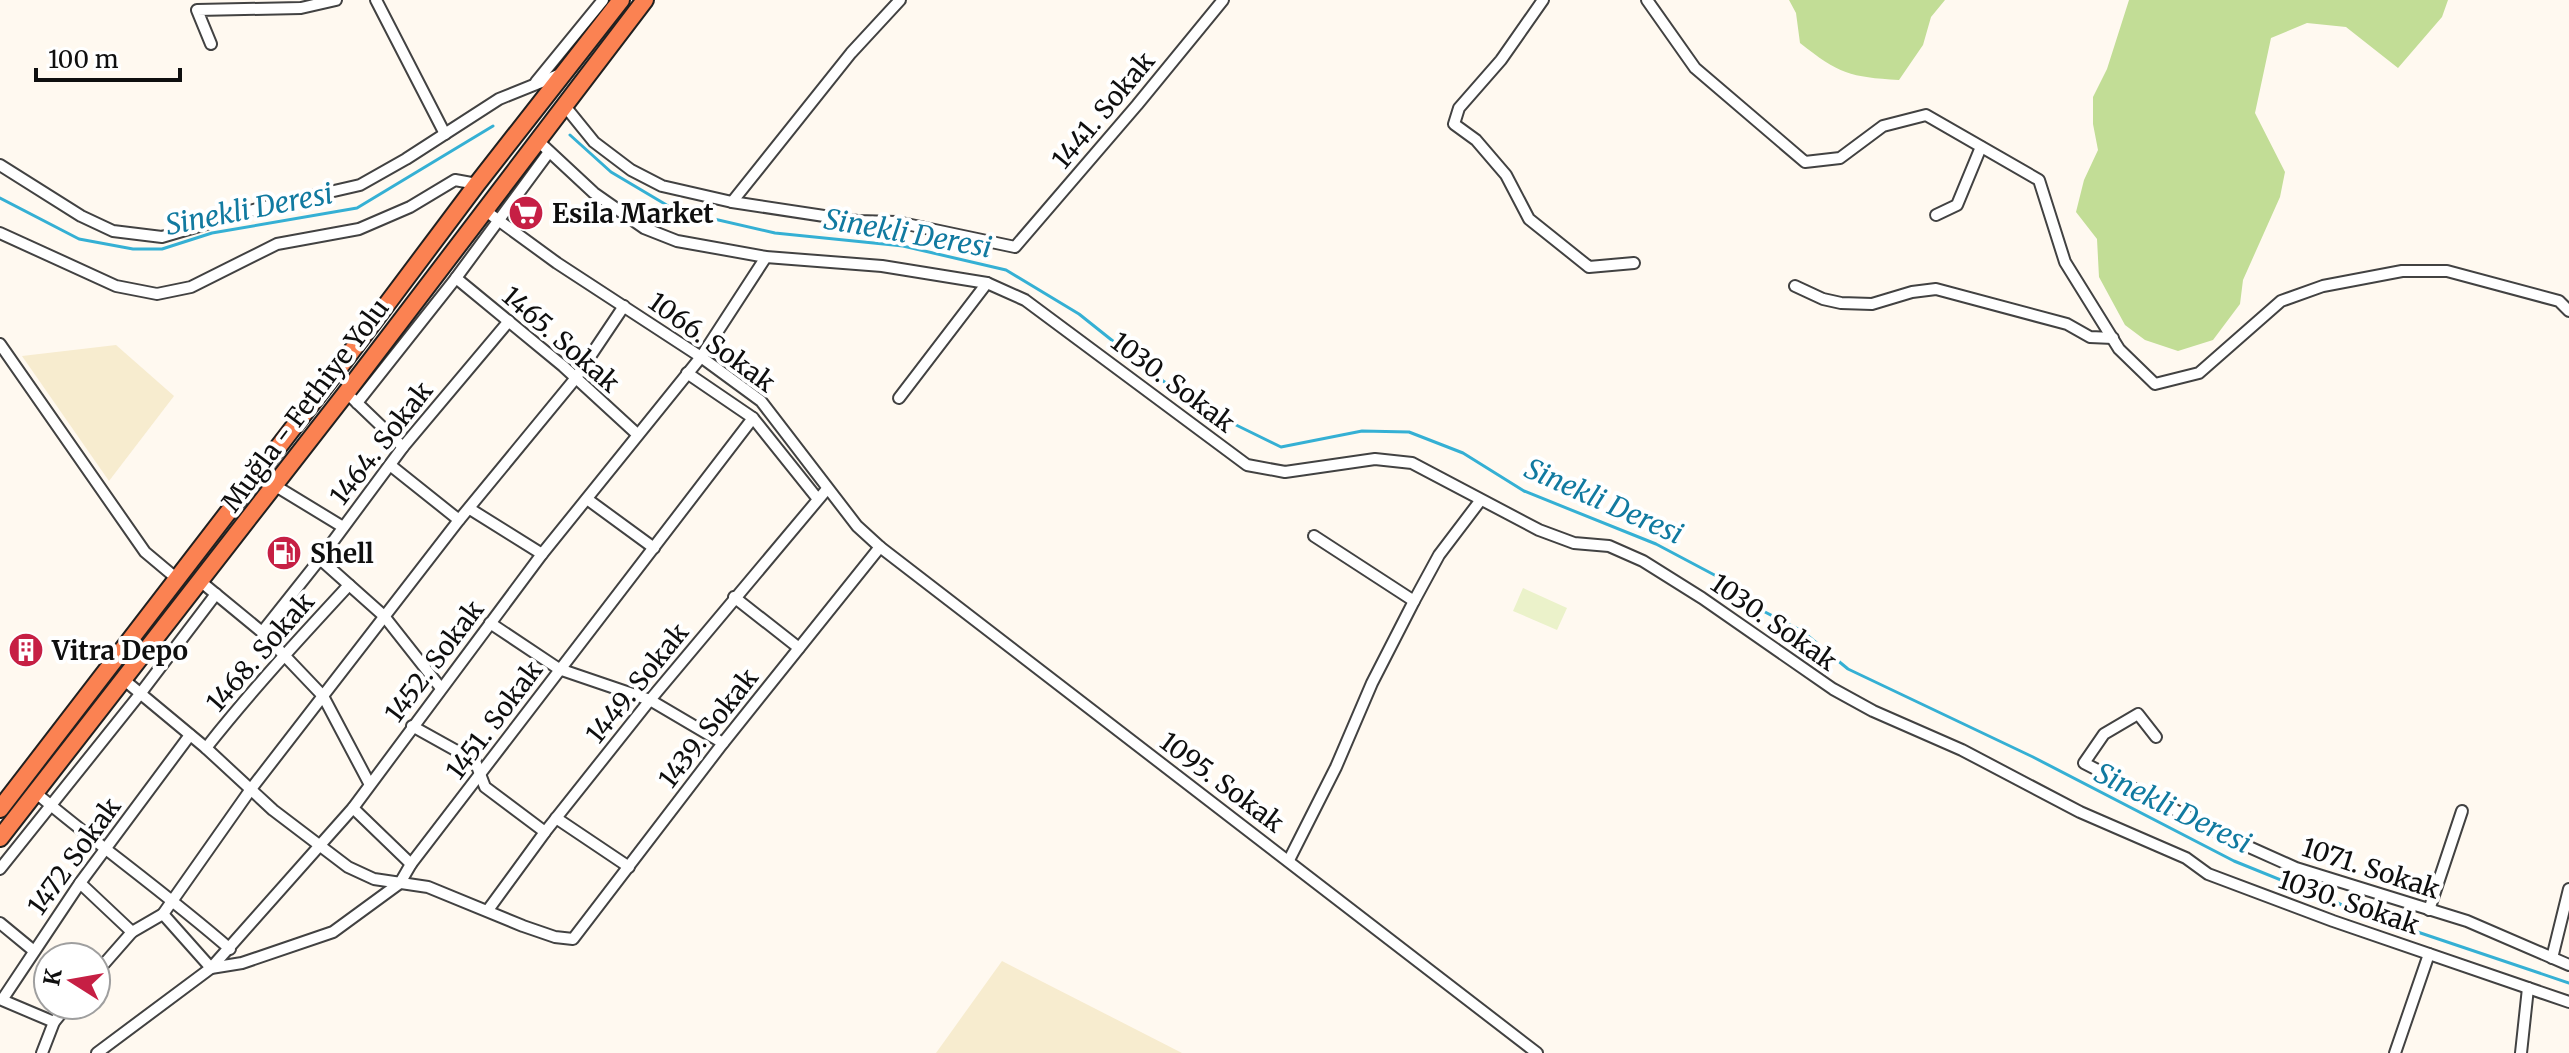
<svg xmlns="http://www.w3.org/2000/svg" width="2569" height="1053" font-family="Merriweather,serif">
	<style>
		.farmland { fill: #f7eccf }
		.forest { fill: #c2dd96 }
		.pitch { fill: #ebf2ca }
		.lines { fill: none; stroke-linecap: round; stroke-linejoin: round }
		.stream { stroke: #35b0d4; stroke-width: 3 }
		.minor-casing { stroke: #424242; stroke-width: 14 }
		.highway-casing { stroke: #202020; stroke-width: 20 }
		.minor { stroke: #fff; stroke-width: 10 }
		.highway { stroke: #fb8252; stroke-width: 16 }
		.labels { text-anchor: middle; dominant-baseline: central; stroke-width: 8; stroke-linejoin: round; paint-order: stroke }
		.street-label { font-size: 26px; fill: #0f0f0f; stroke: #fff }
		.poi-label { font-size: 26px; font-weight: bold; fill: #0f0f0f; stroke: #fff; text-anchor: start }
		.water-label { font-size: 28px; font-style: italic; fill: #117aa0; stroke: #fff }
	</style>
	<rect width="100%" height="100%" fill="#fff9f0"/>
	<!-- farmland -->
	<g class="farmland">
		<polygon points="116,345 174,396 109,481 22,356"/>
		<polygon points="1002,961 1182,1053 936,1053"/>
	</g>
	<!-- forest -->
	<g class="forest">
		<path d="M 1789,0 L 1945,0 L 1931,17 L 1923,45 L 1899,80 C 1850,77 1839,74 1800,43 L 1796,13 Z"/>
		<polygon points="2129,0 2448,0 2442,17 2398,68 2346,27 2307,23 2271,38 2255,113 2285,172 2280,197 2243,280 2240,304 2213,340 2178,351 2145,340 2125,325 2099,277 2097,239 2076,212 2084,180 2098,150 2093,124 2093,97 2107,69"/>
	</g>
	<!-- pitch -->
	<polygon class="pitch" points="1523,588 1567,608 1557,630 1513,611"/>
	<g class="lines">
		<!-- stream -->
		<g class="stream">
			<polyline points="570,135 611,172 675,210 775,233 903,246 1006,270 1079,314 1163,381 1232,423 1281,447 1362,431 1409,432 1463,453 1524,491 1656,544 1722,579 1763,611 1802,631 1848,669 2033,757 2234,861 2367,915 2569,983"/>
			<polyline points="0,198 79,239 133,249 162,249 212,233 357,208 493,126"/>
		</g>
		<defs>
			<g id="minor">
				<polyline points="376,0 445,134"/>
				<polyline points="1543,0 1501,60 1459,108 1454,124 1476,140 1506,175 1529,219 1589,267 1634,263"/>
				<polyline points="1647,0 1695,68 1805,162 1840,158 1883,126 1926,115 2039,180 2065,262 2119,349 2155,384 2199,373 2281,301 2323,286 2402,271 2447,271 2559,301 2569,311"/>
				<polyline points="211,44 197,10 301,8 336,0"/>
				<polyline points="536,82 603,0"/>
				<polyline points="564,105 594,142 631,170 662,186 732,202 857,221 897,222 1015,247 1137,105 1223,0"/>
				<polyline points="537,140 594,193 644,228 677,241 766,257 882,266 987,283 1025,300 1247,465 1285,472 1375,459 1412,463 1539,530 1574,543 1609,546 1643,561 1702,598 1833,689 1873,711 1962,750 2080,812 2186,858 2208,874 2333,921 2569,1002"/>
				<polyline points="0,165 81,216 113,231 162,237 260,208 360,185 406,159 499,99 561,74"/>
				<polyline points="732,202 851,53 900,0"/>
				<polyline points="483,209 557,263 701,357 761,401 857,526 880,547 1537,1053"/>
				<polyline points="1936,215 1957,205 1981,147"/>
				<polyline points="0,233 116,286 157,294 191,287 277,244 359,229 410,207 455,180 477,184"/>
				<polyline points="456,278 563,366 637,434"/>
				<polyline points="1795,286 1823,299 1841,303 1872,304 1912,292 1936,289 2067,324 2090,337 2113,338"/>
				<polyline points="0,344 145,552 176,578"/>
				<polyline points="687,373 753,418 817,498"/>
				<polyline points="899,398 987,283"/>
				<polyline points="353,399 403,447"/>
				<polyline points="357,403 456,278 549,152"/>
				<polyline points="390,465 459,520"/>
				<polyline points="274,485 343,527"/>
				<polyline points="587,499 654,548"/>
				<polyline points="470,509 542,554"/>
				<polyline points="1314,536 1414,601"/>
				<polyline points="320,559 384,616 440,687"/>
				<polyline points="200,581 262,632 323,696 369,783"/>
				<polyline points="734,597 799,648"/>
				<polyline points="490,623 559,669 650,700 723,743"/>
				<polyline points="262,632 320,559 403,447 509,321"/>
				<polyline points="123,679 206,748 273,810 348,867 374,879 428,887 523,926 555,937 573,939 723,743 880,547"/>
				<polyline points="412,726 475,761 485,787 545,832"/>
				<polyline points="2156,737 2138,714 2104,734 2084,763 2229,838 2296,868 2467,921 2569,965"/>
				<path d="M 206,748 C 251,691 299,639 349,585"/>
				<path d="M 36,793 C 99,846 167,894 230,949"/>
				<polyline points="353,808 411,864"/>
				<polyline points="556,818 629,867"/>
				<polyline points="1289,860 1336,767 1372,683 1414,601 1439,555 1480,501"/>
				<polyline points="0,869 140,694 216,594"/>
				<polyline points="80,883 132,932"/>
				<polyline points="488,910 545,832 650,700 827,489"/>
				<polyline points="2429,910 2462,811"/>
				<polyline points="163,914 211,968 242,963 333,932 400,883 411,864 753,418"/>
				<polyline points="0,923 34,951"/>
				<polyline points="2552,958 2569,889"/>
				<polyline points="96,973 132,932 163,914 251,789 459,520 575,379 624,306"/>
				<polyline points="54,1022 2,1000 80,883 190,735"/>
				<polyline points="42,1053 54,1022 68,1005"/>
				<polyline points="97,1053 211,968 353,808 542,554 701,357 766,257"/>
				<polyline points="2395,1053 2429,954"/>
				<polyline points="2521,1053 2528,988"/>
			</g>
			<g id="highway">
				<polyline points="0,809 339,368 477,184 621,0"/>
				<polyline points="0,838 346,393 645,0"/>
			</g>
		</defs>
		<!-- minor casing -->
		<use href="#minor" class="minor-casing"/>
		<!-- highway casing -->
		<use href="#highway" class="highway-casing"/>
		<!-- minor -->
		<use href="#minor" class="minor"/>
		<!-- highway -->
		<use href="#highway" class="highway"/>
	</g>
	<!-- icons -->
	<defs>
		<symbol id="supermarket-disc" viewBox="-11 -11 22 22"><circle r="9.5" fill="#c61f44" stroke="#fff"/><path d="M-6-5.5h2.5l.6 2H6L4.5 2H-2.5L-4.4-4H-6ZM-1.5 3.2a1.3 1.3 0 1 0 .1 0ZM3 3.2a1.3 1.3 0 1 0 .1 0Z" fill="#fff"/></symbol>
		<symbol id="fuel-disc" viewBox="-11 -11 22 22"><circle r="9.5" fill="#c61f44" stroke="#fff"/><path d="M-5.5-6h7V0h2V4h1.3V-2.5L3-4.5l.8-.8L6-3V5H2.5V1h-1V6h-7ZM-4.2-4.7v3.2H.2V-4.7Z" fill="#fff"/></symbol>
		<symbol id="building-disc" viewBox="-11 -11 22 22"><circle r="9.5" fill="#c61f44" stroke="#fff"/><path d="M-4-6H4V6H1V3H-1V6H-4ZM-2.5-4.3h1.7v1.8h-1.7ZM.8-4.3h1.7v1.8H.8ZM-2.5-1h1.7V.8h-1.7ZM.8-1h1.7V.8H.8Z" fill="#fff"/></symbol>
	</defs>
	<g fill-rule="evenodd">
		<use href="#supermarket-disc" x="506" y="193" width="40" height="40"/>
		<use href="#fuel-disc" x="264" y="533" width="40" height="40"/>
		<use href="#building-disc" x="6" y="630" width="40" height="40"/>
	</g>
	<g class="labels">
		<!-- street labels -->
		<g class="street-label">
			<text transform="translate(1103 110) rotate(-50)">1441. Sokak</text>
			<text transform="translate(561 339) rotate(41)">1465. Sokak</text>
			<text transform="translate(712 342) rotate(36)">1066. Sokak</text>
			<text transform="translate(1173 382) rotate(37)">1030. Sokak</text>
			<text transform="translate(305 405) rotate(-53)">Muğla - Fethiye Yolu</text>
			<text transform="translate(381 443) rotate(-52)">1464. Sokak</text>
			<text transform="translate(1774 622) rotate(35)">1030. Sokak</text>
			<text transform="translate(260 652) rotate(-49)">1468. Sokak</text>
			<text transform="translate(434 661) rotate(-53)">1452. Sokak</text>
			<text transform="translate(637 683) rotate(-51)">1449. Sokak</text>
			<text transform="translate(494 720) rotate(-53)">1451. Sokak</text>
			<text transform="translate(708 728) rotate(-52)">1439. Sokak</text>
			<text transform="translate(1222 782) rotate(37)">1095. Sokak</text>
			<text transform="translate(74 856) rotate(-54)">1472 Sokak</text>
			<text transform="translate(2371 868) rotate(18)">1071. Sokak</text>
			<text transform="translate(2349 902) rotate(19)">1030. Sokak</text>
		</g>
		<!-- poi labels -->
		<g class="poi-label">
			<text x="552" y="213">Esila Market</text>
			<text x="310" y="553">Shell</text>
			<text x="52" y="650">Vitra Depo</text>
		</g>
		<!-- water labels -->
		<g class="water-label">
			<text transform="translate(249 209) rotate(-11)">Sinekli Deresi</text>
			<text transform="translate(908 233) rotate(10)">Sinekli Deresi</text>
			<text transform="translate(1604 501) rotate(24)">Sinekli Deresi</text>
			<text transform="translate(2173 808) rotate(26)">Sinekli Deresi</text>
		</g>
	</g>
	<!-- north arrow -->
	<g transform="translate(72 981) rotate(281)"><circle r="38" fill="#ffffff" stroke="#9f9f9f" stroke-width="2"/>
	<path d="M0-6L14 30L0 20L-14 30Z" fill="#c61f44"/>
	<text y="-12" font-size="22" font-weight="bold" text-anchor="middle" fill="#0f0f0f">K</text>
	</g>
	<!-- scale -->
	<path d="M36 68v12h144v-12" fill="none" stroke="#0f0f0f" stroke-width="4"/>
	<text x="48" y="68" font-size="24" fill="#0f0f0f" stroke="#ffffff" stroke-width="6" paint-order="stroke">100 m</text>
</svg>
